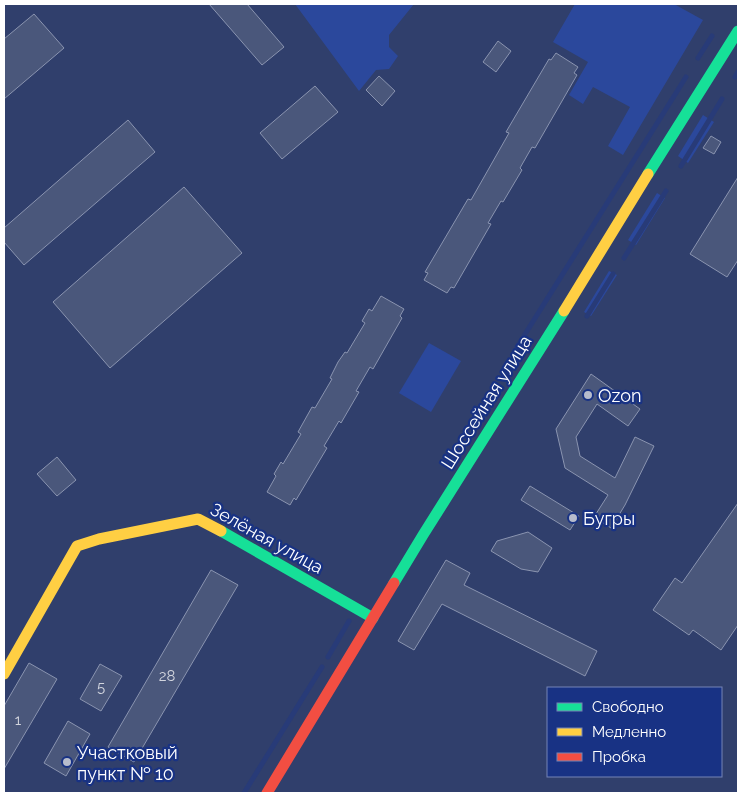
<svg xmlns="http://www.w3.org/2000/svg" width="742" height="797" font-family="Raleway,sans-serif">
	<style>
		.green { fill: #2b489c }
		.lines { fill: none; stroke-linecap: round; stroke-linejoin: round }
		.stream { stroke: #283b78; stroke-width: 5 }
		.building { fill: #4a577b; stroke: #8a94b0 }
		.fast { stroke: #16e098; stroke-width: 11 }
		.slow { stroke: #ffcf43; stroke-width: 11 }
		.jam { stroke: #f24e42; stroke-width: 11 }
		.poi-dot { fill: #b7bccc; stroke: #183284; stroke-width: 2 }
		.labels { text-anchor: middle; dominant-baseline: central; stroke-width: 4.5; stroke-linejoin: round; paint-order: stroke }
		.number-label { font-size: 15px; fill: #d2d5de }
		.poi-label { font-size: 18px; fill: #fff; stroke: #183284; text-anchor: start }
		.street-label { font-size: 18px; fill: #fff; stroke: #183284 }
	</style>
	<rect width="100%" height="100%" fill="#303f6c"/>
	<!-- green -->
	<g class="green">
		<polygon points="295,4 414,4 389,35 389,47 398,56 389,69 376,70 359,91"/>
		<polygon points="575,4 674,4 703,20 623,155 608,146 630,107 593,87 583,104 569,95 588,62 553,42"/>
		<polygon points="703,115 714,122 688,163 678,156"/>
		<polygon points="657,193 665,198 636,245 628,240"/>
		<polygon points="609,271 617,275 591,316 584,312"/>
		<polygon points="429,343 461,361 431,412 399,393"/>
	</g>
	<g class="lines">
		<!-- stream -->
		<g class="stream">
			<polyline points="698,58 712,36"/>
			<polyline points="735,77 738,72"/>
			<polyline points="681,166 722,99"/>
			<polyline points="624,258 666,191"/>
			<polyline points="587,316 613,274"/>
			<polyline points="517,347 686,77"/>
			<polyline points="328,657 349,621"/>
			<polyline points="244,793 322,667"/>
		</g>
	</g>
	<!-- building -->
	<g class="building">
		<polygon points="209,4 247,4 284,47 262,65"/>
		<polygon points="34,14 64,48 4,99 4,39"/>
		<polygon points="498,41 511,51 496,72 483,62"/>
		<polygon points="556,53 578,67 574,73 577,75 535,148 532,147 520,168 522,170 503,202 501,201 488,223 491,224 454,288 451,287 447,293 424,280 428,273 425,272 468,199 471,200 509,133 506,132 549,59 551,60"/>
		<polygon points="379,76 395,91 382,106 366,90"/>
		<polygon points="315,86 338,112 282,159 260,133"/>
		<polygon points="128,120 155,152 24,265 4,242 4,228"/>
		<polygon points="711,136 721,142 714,154 703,148"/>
		<polygon points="738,177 738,260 727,277 690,254"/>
		<polygon points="184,187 242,253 110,368 53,302"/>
		<polygon points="381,296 404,309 400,316 402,318 373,369 370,367 356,391 359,392 341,423 339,421 324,446 327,448 296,500 294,498 290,505 267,492 276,476 274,474 281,462 283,464 301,434 298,432 312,407 315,408 332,379 330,378 338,362 345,352 347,353 365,323 362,321 369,309 372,311"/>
		<polygon points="591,374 640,409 628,426 597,404 576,437 580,456 615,478 635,437 654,446 625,505 611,528 594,517 608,495 565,468 556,429"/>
		<polygon points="57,457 76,480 57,496 37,474"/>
		<polygon points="530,486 579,516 570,530 521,500"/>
		<polygon points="738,503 738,625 721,650 693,630 689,635 653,610 675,578 682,583"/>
		<polygon points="528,532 552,548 538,572 521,569 491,551 497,541"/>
		<polygon points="446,560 470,573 464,585 597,651 585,676 442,604 414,650 398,641"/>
		<polygon points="211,570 238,585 134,762 108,747"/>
		<polygon points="29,663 57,679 4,769 4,706"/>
		<polygon points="100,664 122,676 101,711 80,699"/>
		<polygon points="68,721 90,734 66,776 44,763"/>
	</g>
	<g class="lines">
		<!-- fast -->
		<g class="fast">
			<polyline points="648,174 738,31"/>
			<polyline points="221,531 373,618"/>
			<polyline points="394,583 423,535 564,311"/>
		</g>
		<!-- slow -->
		<g class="slow">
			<polyline points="564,311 648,174"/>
			<polyline points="4,674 77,546 99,539 198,519 221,531"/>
		</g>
		<!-- jam -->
		<polyline class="jam" points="267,793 394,583"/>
	</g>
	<!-- markers -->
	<g class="poi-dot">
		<circle cx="588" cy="395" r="5"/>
		<circle cx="573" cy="518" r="5"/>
		<circle cx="67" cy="762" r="5"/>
	</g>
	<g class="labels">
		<!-- number labels -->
		<g class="number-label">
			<text x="167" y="676">28</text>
			<text x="101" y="687">5</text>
			<text x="18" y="720">1</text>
		</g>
		<!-- poi labels -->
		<g class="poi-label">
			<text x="598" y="395">Ozon</text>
			<text x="583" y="518">Бугры</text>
			<text x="77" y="752">Участковый<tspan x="77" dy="21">пункт № 10</tspan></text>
		</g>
		<!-- street labels -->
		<g class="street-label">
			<text transform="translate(486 402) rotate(-58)">Шоссейная улица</text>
			<text transform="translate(267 538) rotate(29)">Зелёная улица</text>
		</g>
	</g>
	<!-- border -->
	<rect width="742" height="797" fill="none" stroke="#ffffff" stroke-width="10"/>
	<!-- legend -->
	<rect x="547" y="687" width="175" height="90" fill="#183284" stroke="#7484b5"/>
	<rect x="557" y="703" width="25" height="8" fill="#16e098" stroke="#7484b5"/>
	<text x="592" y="712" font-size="15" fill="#ffffff">Свободно</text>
	<rect x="557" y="728" width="25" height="8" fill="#ffcf43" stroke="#7484b5"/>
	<text x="592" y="737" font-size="15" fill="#ffffff">Медленно</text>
	<rect x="557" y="753" width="25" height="8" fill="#f24e42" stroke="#7484b5"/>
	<text x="592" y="762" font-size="15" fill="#ffffff">Пробка</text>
</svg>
